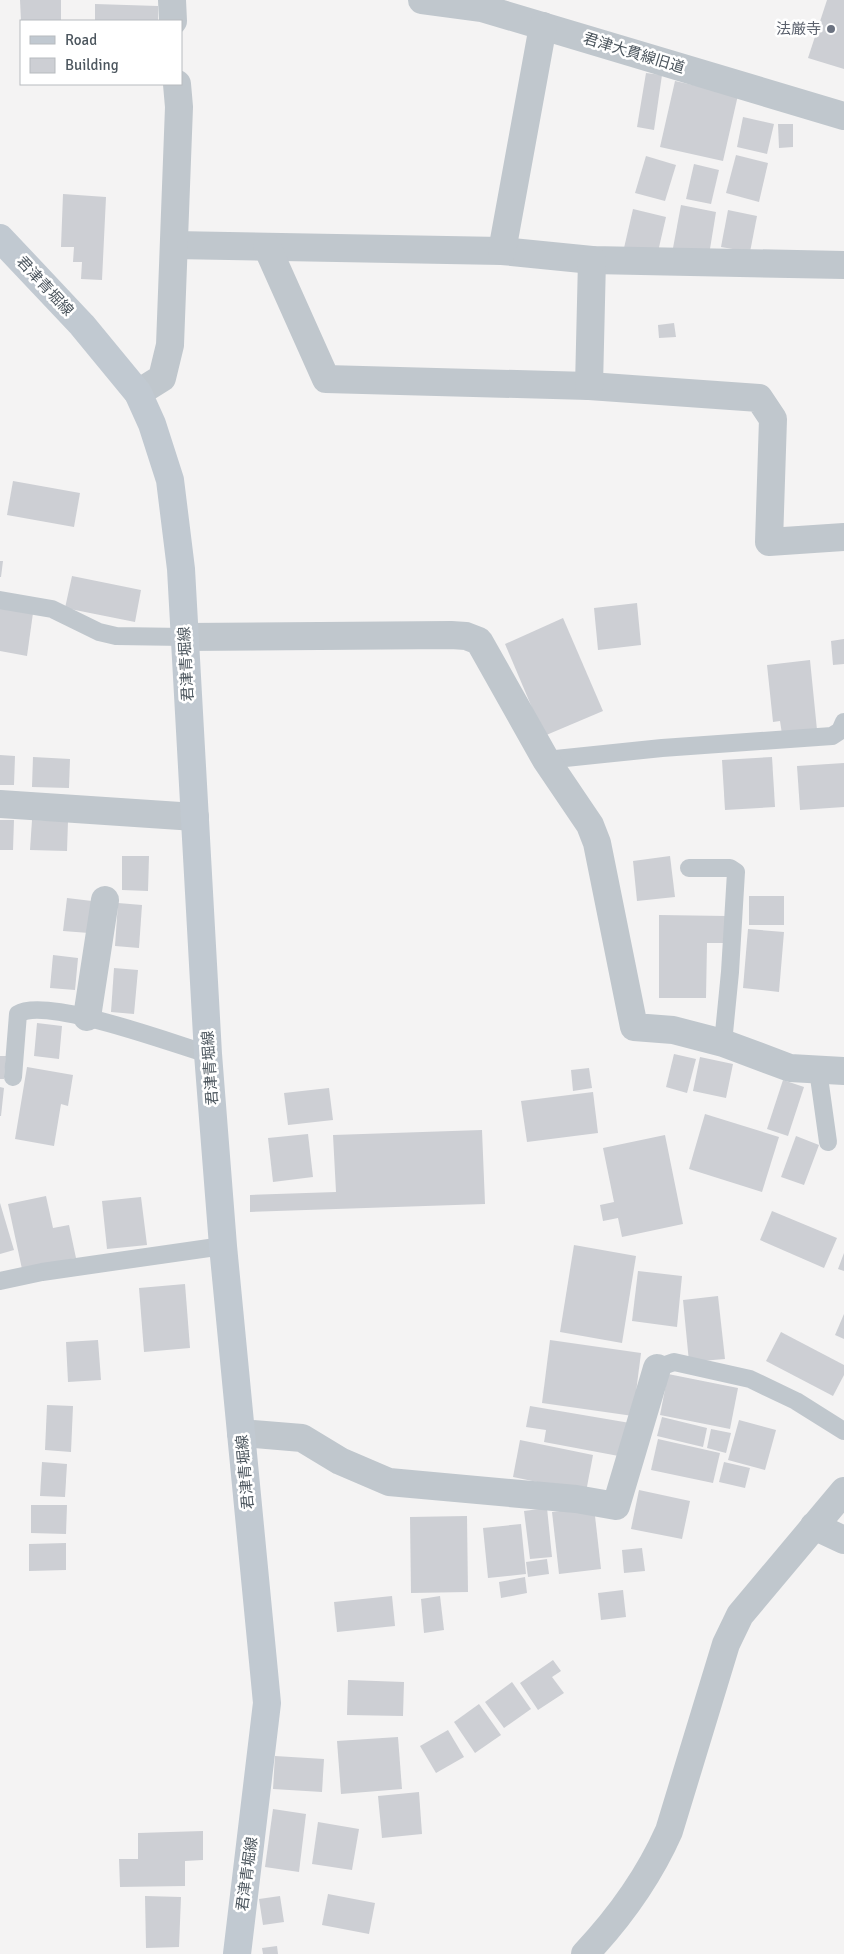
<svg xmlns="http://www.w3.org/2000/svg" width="844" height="1954" font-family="Signika,'Noto Sans JP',sans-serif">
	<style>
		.building { fill: #cdcfd4 }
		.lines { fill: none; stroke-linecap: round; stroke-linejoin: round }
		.service { stroke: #c0c7cd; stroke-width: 18 }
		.minor { stroke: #c0c7cd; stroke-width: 28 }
		.secondary { stroke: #c1c9d1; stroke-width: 28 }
		.worship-dot { fill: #6b7280; stroke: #fff; stroke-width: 2 }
		.labels { text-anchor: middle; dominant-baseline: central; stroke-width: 5; stroke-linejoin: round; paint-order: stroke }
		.worship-label { font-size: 15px; fill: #5b616d; stroke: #fff; text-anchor: end }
		.street-label { font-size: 15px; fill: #4c565e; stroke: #fff }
	</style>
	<rect width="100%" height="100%" fill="#f4f3f3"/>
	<!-- building -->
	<g class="building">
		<polygon points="20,0 61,0 61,21 21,21"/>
		<polygon points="827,0 844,0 844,69 808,58"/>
		<polygon points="95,4 158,6 158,21 95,21"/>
		<polygon points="646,73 662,75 654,130 637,127"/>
		<polygon points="675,81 738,95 723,161 660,147"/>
		<polygon points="743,117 774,124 767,154 737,147"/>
		<polygon points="778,124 793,124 793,147 779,148"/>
		<polygon points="736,155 768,163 759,202 726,193"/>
		<polygon points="646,156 676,165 665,201 635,193"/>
		<polygon points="694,164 719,170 711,204 686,199"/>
		<polygon points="63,194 106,197 102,280 81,279 82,262 73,262 74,247 61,247"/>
		<polygon points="681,205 716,212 709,255 673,248"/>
		<polygon points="633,209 666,217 657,256 624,248"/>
		<polygon points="728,210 757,216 750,252 721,247"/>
		<polygon points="674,323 676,337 659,338 658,325"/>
		<polygon points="13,481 80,493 74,527 7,515"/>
		<polygon points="0,561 3,561 1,577 0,577"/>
		<polygon points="72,576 141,590 135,622 65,608"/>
		<polygon points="637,603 641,645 598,650 594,608"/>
		<polygon points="0,608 33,613 27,656 0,651"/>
		<polygon points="563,618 603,711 544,736 505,644"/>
		<polygon points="844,639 844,664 833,665 831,641"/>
		<polygon points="810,660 817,730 782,734 780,721 773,722 767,665"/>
		<polygon points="0,755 15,756 14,785 0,785"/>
		<polygon points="33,757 70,759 69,788 32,787"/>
		<polygon points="772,757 775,807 725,810 722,760"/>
		<polygon points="844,763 844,807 800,810 797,766"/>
		<polygon points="0,820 14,820 13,850 0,850"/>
		<polygon points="32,820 68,821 67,851 30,850"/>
		<polygon points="122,856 149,856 148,891 122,890"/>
		<polygon points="670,856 675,897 637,901 633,861"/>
		<rect x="749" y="896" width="35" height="29"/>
		<polygon points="67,898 92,901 89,933 63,931"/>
		<polygon points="118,903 142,905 139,948 115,946"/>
		<polygon points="659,915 727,916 727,943 707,943 706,998 659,998"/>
		<polygon points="748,929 784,932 779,992 743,988"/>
		<polygon points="53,955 78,958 75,990 50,988"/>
		<polygon points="114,968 138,970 134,1014 111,1012"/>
		<polygon points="37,1023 62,1026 59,1059 34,1056"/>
		<polygon points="674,1054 696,1059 687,1093 666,1087"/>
		<polygon points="0,1056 6,1056 4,1079 0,1079"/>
		<polygon points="700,1057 733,1064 726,1098 693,1091"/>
		<polygon points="27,1067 73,1075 68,1106 61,1104 54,1146 15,1139"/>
		<polygon points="589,1068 592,1088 573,1091 571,1070"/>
		<polygon points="783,1080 804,1087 788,1136 767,1129"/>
		<polygon points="0,1087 4,1088 1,1116 0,1116"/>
		<polygon points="329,1088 333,1120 288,1125 284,1093"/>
		<polygon points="593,1092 598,1133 527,1142 521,1101"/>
		<polygon points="705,1114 779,1137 762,1192 689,1169"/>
		<polygon points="482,1130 485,1204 250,1212 250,1195 336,1192 333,1135"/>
		<polygon points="308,1134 313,1177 273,1182 268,1138"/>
		<polygon points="665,1135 683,1224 622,1237 618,1218 603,1221 600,1205 614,1202 603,1148"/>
		<polygon points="796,1136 819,1145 804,1185 781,1177"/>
		<polygon points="46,1196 53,1228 69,1225 76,1258 22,1269 8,1204"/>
		<polygon points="141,1197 147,1245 107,1249 102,1201"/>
		<polygon points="0,1203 14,1250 0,1254"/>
		<polygon points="772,1211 837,1238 824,1268 760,1240"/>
		<polygon points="574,1245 636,1256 622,1343 560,1332"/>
		<polygon points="844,1253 844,1271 838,1269"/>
		<polygon points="638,1271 682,1276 677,1327 632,1321"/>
		<polygon points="185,1284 190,1348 144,1352 139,1288"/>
		<polygon points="718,1296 725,1359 689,1362 683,1300"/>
		<polygon points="844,1314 844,1339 835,1335"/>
		<polygon points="781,1332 844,1365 844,1375 833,1396 766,1361"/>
		<polygon points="98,1340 101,1380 68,1382 66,1342"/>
		<polygon points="550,1340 641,1353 633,1416 542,1403"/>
		<polygon points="668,1374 738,1388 730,1429 660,1415"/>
		<polygon points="47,1405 73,1406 71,1452 45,1450"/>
		<polygon points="530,1406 630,1423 624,1457 544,1442 546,1430 526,1427"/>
		<polygon points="662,1417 707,1428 703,1447 657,1436"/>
		<polygon points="739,1420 776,1430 765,1470 728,1460"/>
		<polygon points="711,1429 731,1433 726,1453 707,1448"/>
		<polygon points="658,1439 720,1453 713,1483 651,1470"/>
		<polygon points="520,1440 593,1455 586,1492 513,1477"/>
		<polygon points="42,1462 67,1464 65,1497 40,1496"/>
		<polygon points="724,1462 750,1468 745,1488 719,1482"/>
		<polygon points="639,1490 690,1501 682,1539 631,1529"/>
		<polygon points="31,1505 67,1505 66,1534 31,1533"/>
		<polygon points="594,1507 601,1569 559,1574 552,1512"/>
		<polygon points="547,1508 552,1557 530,1559 524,1511"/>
		<polygon points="467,1516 468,1592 411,1593 410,1517"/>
		<polygon points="521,1524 526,1574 488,1578 483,1528"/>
		<polygon points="66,1543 66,1570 29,1571 29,1544"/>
		<polygon points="642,1548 645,1571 624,1573 622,1550"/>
		<polygon points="547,1559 549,1574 528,1577 526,1562"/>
		<polygon points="525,1577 527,1593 501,1598 499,1582"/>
		<polygon points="623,1590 626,1617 601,1620 598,1593"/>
		<polygon points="392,1596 395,1626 337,1632 334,1602"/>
		<polygon points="440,1596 444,1630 424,1633 421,1599"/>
		<polygon points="553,1660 561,1671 552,1677 564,1693 538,1710 520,1683"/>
		<polygon points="348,1680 404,1682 403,1716 347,1715"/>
		<polygon points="512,1682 531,1709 504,1728 485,1702"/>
		<polygon points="479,1704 501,1735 475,1753 454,1722"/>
		<polygon points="448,1730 464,1757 436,1773 420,1746"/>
		<polygon points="398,1737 402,1789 341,1794 337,1741"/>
		<polygon points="275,1756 324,1759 322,1792 273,1789"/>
		<polygon points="419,1792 422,1834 382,1838 378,1796"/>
		<polygon points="273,1809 306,1814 299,1872 265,1867"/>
		<polygon points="318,1822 359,1829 352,1870 312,1864"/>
		<polygon points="203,1831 203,1860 185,1861 185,1886 120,1887 119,1859 138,1859 138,1833"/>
		<polygon points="328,1894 375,1903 369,1934 322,1925"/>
		<polygon points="145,1896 181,1897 179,1947 146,1948"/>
		<polygon points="280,1896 284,1922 263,1925 259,1899"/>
		<polygon points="277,1946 278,1954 263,1954 262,1948"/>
	</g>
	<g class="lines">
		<!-- service -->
		<g class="service">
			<polyline points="0,600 52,609 99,632 116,636 185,637"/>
			<polyline points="546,760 662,748 832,736 840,731 844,722"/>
			<polyline points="689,868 730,868 736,872 730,972 723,1043"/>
			<polyline points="818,1070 828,1142"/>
			<path d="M 13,1077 L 18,1014 C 45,996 174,1044 208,1054"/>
			<polyline points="0,1281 42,1272 223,1246"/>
			<polyline points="657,1368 674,1362 750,1379 796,1401 844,1431"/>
		</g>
		<!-- minor -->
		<g class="minor">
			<polyline points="172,0 173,21"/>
			<polyline points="422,0 482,8 844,116"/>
			<polyline points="174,245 502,251 592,260 844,265"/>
			<polyline points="267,247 326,379 589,386 759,398 773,419 769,542 844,537"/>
			<polyline points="502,251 543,26"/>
			<polyline points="589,386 592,260"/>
			<polyline points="138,393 162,378 170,345 179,107 177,84"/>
			<polyline points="185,637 451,635 466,636 479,641 546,760 590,825 597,843 634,1027 673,1030 723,1043 790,1068 844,1071"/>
			<polyline points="0,804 195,817"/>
			<polyline points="87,1017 105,900"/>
			<polyline points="241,1433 302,1438 340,1461 389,1482 576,1499 616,1506 657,1368"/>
			<polyline points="814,1526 844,1540"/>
			<path d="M 585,1954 C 619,1918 649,1876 669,1831 L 726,1644 L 740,1615 L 844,1491"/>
		</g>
		<!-- secondary -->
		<polyline class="secondary" points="0,238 82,325 138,393 152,424 170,480 181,569 208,1054 223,1246 267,1703 237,1954"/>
	</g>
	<!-- markers -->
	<circle class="worship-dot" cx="831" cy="29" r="5"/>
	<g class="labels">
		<!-- worship labels -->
		<g class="worship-label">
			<text x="821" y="29">法厳寺</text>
		</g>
		<!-- street labels -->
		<g class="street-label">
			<text transform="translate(634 53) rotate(17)">君津大貫線旧道</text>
			<text transform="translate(45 286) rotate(47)">君津青堀線</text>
			<text transform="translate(186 664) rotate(-93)">君津青堀線</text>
			<text transform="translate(210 1068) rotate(-94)">君津青堀線</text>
			<text transform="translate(245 1472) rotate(-95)">君津青堀線</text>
			<text transform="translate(247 1874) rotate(-82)">君津青堀線</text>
		</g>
	</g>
	<!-- legend -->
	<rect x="20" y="20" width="162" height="65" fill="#ffffff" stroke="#b7bbbf"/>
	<rect x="30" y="36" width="25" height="8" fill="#c1c9d1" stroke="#b7bbbf"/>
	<text x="65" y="45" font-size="15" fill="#4c565e">Road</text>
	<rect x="30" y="58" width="25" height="15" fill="#cdcfd4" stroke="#b7bbbf"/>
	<text x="65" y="70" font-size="15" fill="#4c565e">Building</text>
</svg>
